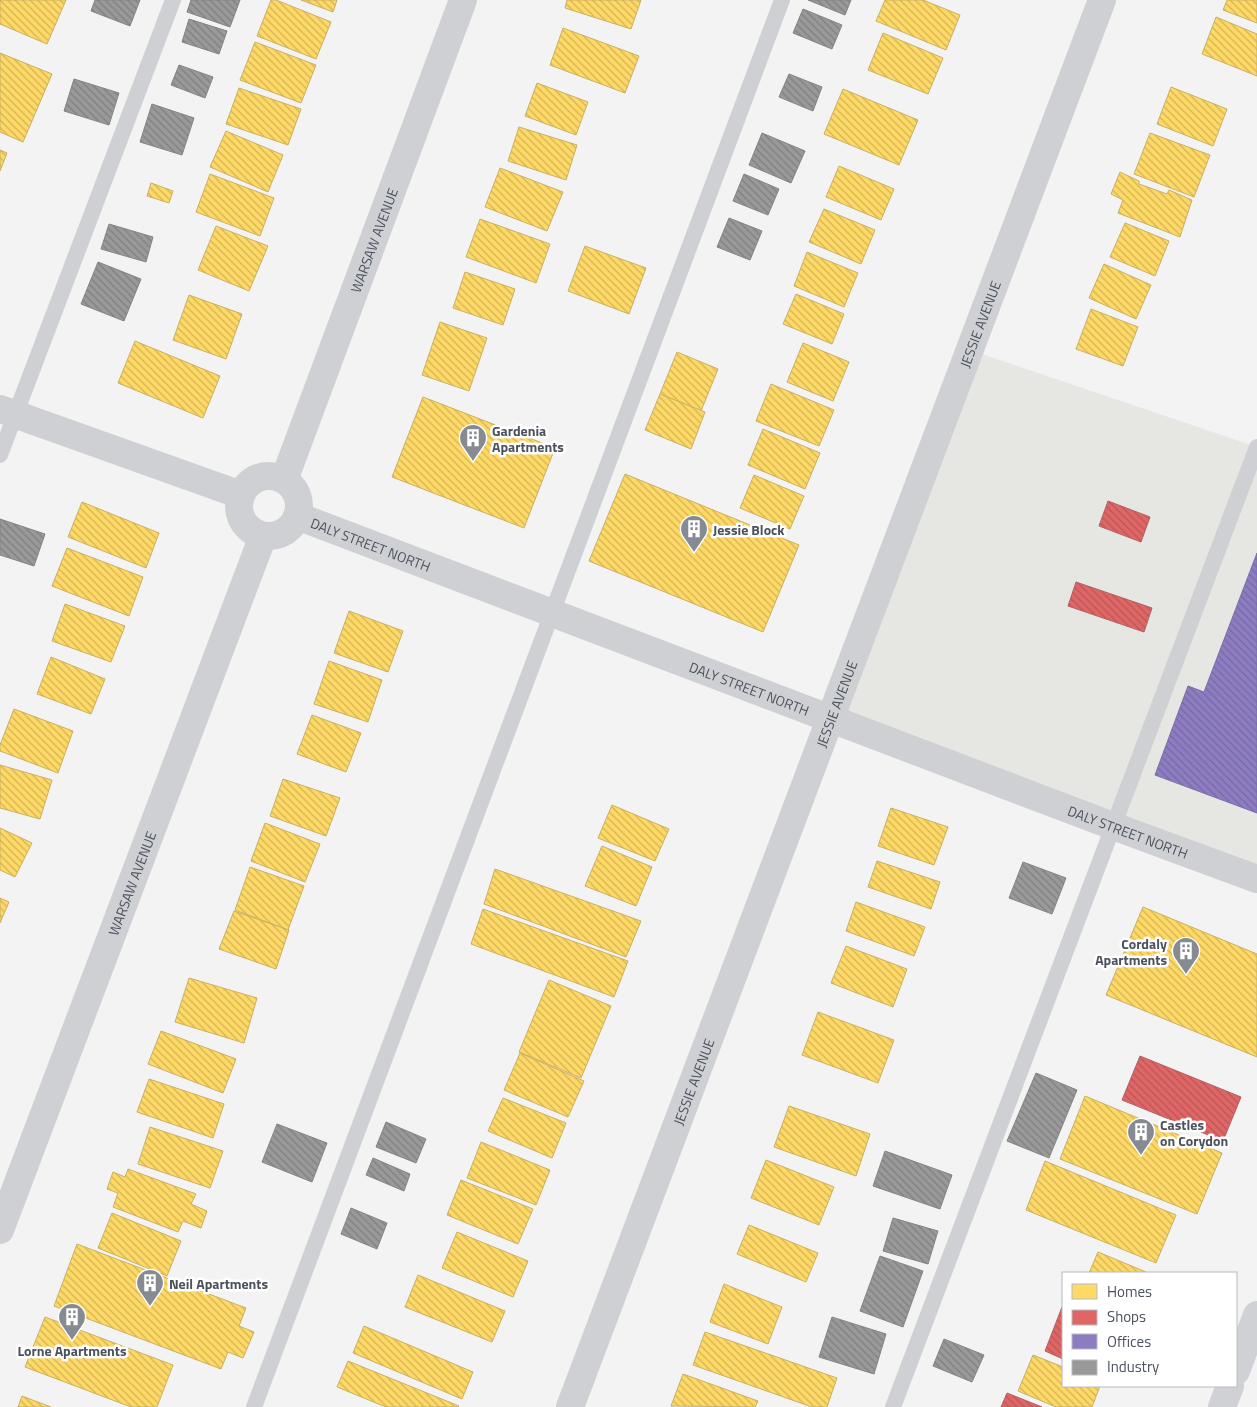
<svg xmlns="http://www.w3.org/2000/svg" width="1257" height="1407" font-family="'Titillium Web',sans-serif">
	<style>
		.commercial { fill: #e6e6e2 }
		.homes { fill: url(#homes-back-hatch); stroke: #c9b063 }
		.shops { fill: url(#shops-back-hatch); stroke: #b36063 }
		.offices { fill: url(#offices-back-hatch); stroke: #7a6fa4 }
		.industry { fill: url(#industry-back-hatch); stroke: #828487 }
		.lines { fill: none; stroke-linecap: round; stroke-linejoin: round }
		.service { stroke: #ced0d3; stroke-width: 16 }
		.minor { stroke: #ced0d3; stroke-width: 28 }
		.secondary { stroke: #cfd1d4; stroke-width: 28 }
		.labels { text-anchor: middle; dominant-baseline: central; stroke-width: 5; stroke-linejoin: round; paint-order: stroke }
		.street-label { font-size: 14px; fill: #4b525d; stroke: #fff }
		.poi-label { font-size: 14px; font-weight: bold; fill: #4b525d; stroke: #fff; text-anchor: start }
	</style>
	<defs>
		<pattern id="homes-back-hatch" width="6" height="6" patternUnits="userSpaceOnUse" patternTransform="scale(1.25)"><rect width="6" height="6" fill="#ffd966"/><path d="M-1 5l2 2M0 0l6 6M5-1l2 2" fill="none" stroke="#d0b357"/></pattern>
		<pattern id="shops-back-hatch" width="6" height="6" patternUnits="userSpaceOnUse" patternTransform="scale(1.25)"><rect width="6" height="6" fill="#e06666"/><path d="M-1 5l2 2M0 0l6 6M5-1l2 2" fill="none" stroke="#b85757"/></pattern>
		<pattern id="offices-back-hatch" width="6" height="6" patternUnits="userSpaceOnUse" patternTransform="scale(1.25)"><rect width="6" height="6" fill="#8e7cc3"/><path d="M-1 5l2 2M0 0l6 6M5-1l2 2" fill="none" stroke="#7668a2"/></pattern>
		<pattern id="industry-back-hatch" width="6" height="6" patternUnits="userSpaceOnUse" patternTransform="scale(1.25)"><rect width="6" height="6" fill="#999"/><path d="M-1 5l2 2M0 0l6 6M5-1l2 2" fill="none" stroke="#7f7f80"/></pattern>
	</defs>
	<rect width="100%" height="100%" fill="#f3f3f3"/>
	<!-- commercial -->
	<polygon class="commercial" points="970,350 1257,447 1257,879 830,719"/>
	<!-- homes -->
	<g class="homes">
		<polygon points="0,0 66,0 47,44 0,24"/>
		<polygon points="271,0 276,0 331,22 316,59 257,36"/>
		<polygon points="301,0 337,0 333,12"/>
		<polygon points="567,0 641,0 631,29 565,8"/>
		<polygon points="885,0 923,0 960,15 946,50 876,21"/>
		<polygon points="1227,0 1257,0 1257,23 1223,10"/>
		<polygon points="1216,17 1257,34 1257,76 1202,54"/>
		<polygon points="563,28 639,56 625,93 550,65"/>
		<polygon points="883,33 943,58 928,94 868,70"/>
		<polygon points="255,42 316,65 301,103 240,80"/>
		<polygon points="0,53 52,74 23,142 0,132"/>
		<polygon points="537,83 588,102 576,135 525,116"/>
		<polygon points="1171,87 1227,109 1213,146 1157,124"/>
		<polygon points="239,88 301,109 288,145 226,124"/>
		<polygon points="843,89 918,120 899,165 824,134"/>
		<polygon points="519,127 577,145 566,180 508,161"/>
		<polygon points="226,131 283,155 268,192 210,167"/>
		<polygon points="1150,133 1210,155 1194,197 1134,174"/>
		<polygon points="0,150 7,153 0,171"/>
		<polygon points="839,166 894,189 881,220 826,197"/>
		<polygon points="500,168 563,192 547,231 485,207"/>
		<polygon points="1120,172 1139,181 1139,184 1167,194 1169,190 1192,200 1180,237 1118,213 1123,200 1111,194"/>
		<polygon points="210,174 274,198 260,236 196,212"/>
		<polygon points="151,183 173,191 169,203 147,196"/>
		<polygon points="824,209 875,230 861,264 809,242"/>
		<polygon points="480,219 550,244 536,283 466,257"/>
		<polygon points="1125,223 1169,241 1155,276 1110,257"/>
		<polygon points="216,226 268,246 249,291 198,270"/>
		<polygon points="585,246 646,268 629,314 568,291"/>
		<polygon points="807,252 858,273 844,307 794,286"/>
		<polygon points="1104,264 1151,285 1136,319 1089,298"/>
		<polygon points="465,272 515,289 503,325 453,308"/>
		<polygon points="796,294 844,314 832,344 783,324"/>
		<polygon points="189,295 242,314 226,359 173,340"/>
		<polygon points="1091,309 1138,327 1123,366 1076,349"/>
		<polygon points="440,322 487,338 469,391 422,375"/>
		<polygon points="135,341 220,376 203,418 118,383"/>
		<polygon points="803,343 849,362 833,401 787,382"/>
		<polygon points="677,352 718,369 701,411 660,394"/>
		<polygon points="771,384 834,410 819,446 756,421"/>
		<polygon points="660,394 705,412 691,449 645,430"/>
		<polygon points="423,397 555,448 524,528 392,477"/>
		<polygon points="763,429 820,453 805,489 748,465"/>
		<polygon points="625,474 799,545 763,632 589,561"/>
		<polygon points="754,475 804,496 790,529 740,508"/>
		<polygon points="82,502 159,533 146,568 68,537"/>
		<polygon points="67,548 143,577 129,616 52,586"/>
		<polygon points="65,604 125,626 111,662 52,641"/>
		<polygon points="349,611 403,631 388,672 334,653"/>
		<polygon points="51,657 105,679 91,714 37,694"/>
		<polygon points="329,661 382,680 368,722 314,704"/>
		<polygon points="14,709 73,731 58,773 0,751 0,745"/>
		<polygon points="312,715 361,733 346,772 297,754"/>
		<polygon points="0,765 52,780 40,819 0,808"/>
		<polygon points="283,779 340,798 326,836 270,816"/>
		<polygon points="612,805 669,829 655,861 598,838"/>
		<polygon points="891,808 948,827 934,865 878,846"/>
		<polygon points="265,823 320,844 305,882 251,861"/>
		<polygon points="0,828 32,843 15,877 0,870"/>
		<polygon points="602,846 652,867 636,906 585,886"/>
		<polygon points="877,861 940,882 931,909 868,887"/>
		<polygon points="250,867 304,886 288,930 235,910"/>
		<polygon points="495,869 641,921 626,957 484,904"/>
		<polygon points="0,898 9,902 0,923"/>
		<polygon points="856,902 925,927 914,956 846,931"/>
		<polygon points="1143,907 1257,954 1257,1057 1106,995"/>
		<polygon points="483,909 628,961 614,997 471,944"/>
		<polygon points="234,911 289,930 276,969 219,949"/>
		<polygon points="846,946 907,969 893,1007 831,983"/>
		<polygon points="189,978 257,998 244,1043 175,1022"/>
		<polygon points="549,980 611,1006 581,1078 519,1052"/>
		<polygon points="818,1012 894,1040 878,1083 802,1055"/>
		<polygon points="161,1031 236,1059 223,1093 148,1064"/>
		<polygon points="520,1053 584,1081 568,1117 504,1090"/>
		<polygon points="149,1079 224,1104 213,1138 137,1112"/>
		<polygon points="1085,1096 1222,1153 1197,1214 1060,1159"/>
		<polygon points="503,1098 566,1123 552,1158 488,1131"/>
		<polygon points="789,1106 870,1134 856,1176 774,1147"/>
		<polygon points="150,1127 223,1151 210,1188 138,1164"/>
		<polygon points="481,1142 550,1170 536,1205 467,1178"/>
		<polygon points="766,1160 834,1187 819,1225 751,1198"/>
		<polygon points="1045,1161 1176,1215 1156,1263 1026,1210"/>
		<polygon points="128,1169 196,1194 191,1204 207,1211 201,1228 183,1221 178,1232 113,1207 118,1193 107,1189 113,1172 125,1177"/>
		<polygon points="461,1180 533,1209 518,1244 447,1215"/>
		<polygon points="112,1213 181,1241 167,1276 98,1248"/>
		<polygon points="749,1225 818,1253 806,1282 737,1254"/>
		<polygon points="457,1232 528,1261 513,1297 442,1268"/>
		<polygon points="77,1244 246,1308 239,1326 254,1332 243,1358 228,1352 221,1369 54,1306"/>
		<polygon points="1098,1252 1146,1272 1145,1273 1089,1273"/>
		<polygon points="418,1275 505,1311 492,1342 405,1307"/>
		<polygon points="724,1284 782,1307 768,1344 710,1322"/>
		<polygon points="45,1317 173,1365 157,1407 131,1407 25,1367"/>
		<polygon points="364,1326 473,1372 462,1399 353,1353"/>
		<polygon points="705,1332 837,1378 827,1407 812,1407 693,1365"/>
		<polygon points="1033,1355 1063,1367 1063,1386 1100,1386 1092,1407 1056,1407 1018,1391"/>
		<polygon points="348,1361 459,1406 458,1407 386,1407 337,1387"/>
		<polygon points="683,1374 758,1401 755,1407 671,1406"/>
		<polygon points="22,1396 51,1407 18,1407"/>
	</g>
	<!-- shops -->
	<g class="shops">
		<polygon points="1108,501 1150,517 1141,542 1099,526"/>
		<polygon points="1076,582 1152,608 1144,632 1068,606"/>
		<polygon points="1140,1056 1241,1097 1223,1141 1122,1100"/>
		<polygon points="1062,1307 1063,1308 1063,1359 1045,1351"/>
		<polygon points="1007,1393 1042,1407 1001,1407"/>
	</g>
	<!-- offices -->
	<polygon class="offices" points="1257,553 1257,813 1155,775 1188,686 1204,692"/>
	<!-- industry -->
	<g class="industry">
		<polygon points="95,0 140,0 130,26 91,11"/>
		<polygon points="191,0 240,0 230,27 187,12"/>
		<polygon points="808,0 851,0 845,15"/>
		<polygon points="803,9 842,25 832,49 793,33"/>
		<polygon points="189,19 227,31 219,54 182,42"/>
		<polygon points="179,65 213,77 205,98 171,85"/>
		<polygon points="789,74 822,87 813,111 779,97"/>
		<polygon points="74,79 119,93 109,125 64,111"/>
		<polygon points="152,104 194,118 182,155 140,142"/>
		<polygon points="762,133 805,151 791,183 749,165"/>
		<polygon points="744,174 779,189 768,215 733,201"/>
		<polygon points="729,218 762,231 750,260 717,247"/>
		<polygon points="109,224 153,237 146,262 101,249"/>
		<polygon points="98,262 141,279 124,321 81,304"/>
		<polygon points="0,519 45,534 34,566 0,555"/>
		<polygon points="1023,862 1066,878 1052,914 1009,898"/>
		<polygon points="1036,1073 1077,1090 1049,1158 1007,1141"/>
		<polygon points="386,1122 426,1139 416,1163 376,1147"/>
		<polygon points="277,1124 327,1143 312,1182 262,1162"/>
		<polygon points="885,1151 952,1175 940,1209 873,1186"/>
		<polygon points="373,1158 410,1174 404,1191 366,1175"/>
		<polygon points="351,1208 387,1223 377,1249 341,1234"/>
		<polygon points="893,1218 938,1231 928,1264 883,1251"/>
		<polygon points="880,1256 923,1271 903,1327 860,1311"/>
		<polygon points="832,1317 886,1334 874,1374 819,1357"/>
		<polygon points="944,1339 984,1355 972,1382 933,1366"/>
	</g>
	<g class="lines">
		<!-- service -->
		<g class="service">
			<polyline points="0,455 173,0"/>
			<polyline points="254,1407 782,0"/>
			<polyline points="893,1407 1257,447"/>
		</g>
		<!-- minor -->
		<g class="minor">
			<polyline points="0,409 241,495"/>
			<circle cx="269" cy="506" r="30"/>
			<path id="s1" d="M 284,480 L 463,0"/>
			<path id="s2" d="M 297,516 L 1113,826 L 1257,879"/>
			<path id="s3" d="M 0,1230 L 263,536"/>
			<path id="s4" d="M 570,1407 L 1102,0"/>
		</g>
		<!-- secondary -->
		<g class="secondary">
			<polyline points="1236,1371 1257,1315"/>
			<polyline points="1222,1407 1230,1386"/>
		</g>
	</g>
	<!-- icons -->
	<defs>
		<symbol id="building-pin" viewBox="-11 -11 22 30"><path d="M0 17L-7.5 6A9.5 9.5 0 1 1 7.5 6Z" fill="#868a92" stroke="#fff"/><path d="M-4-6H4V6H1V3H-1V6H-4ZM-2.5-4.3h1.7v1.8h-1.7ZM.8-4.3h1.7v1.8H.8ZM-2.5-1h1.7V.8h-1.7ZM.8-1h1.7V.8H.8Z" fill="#fff"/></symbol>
	</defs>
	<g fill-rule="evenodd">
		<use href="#building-pin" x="457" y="422" width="32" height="43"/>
		<use href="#building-pin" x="678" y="513" width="32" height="43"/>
		<use href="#building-pin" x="1170" y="935" width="32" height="43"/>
		<use href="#building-pin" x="1125" y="1116" width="32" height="43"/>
		<use href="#building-pin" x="134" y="1267" width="32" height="43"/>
		<use href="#building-pin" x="56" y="1301" width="32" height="43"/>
	</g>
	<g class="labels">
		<!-- street labels -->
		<g class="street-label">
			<text stroke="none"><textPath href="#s1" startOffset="256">WARSAW AVENUE</textPath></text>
			<text stroke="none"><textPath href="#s4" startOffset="1158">JESSIE AVENUE</textPath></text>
			<text stroke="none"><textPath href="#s2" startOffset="79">DALY STREET NORTH</textPath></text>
			<text stroke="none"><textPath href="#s2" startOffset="484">DALY STREET NORTH</textPath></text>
			<text stroke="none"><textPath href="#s4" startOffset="752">JESSIE AVENUE</textPath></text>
			<text stroke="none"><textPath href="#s2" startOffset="889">DALY STREET NORTH</textPath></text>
			<text stroke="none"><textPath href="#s3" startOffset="371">WARSAW AVENUE</textPath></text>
			<text stroke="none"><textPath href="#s4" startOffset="348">JESSIE AVENUE</textPath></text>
		</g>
		<!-- poi labels -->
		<g class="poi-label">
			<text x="492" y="430">Gardenia<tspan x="492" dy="16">Apartments</tspan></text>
			<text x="713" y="529">Jessie Block</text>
			<text x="1167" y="943" text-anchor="end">Cordaly<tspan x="1167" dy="16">Apartments</tspan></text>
			<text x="1160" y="1124">Castles<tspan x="1160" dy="16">on Corydon</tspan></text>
			<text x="169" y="1283">Neil Apartments</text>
			<text x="72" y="1350" text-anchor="middle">Lorne Apartments</text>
		</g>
	</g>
	<!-- legend -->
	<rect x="1062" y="1272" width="175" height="115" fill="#ffffff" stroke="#b7babe"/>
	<rect x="1072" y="1284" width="25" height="15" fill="#ffd966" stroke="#b7babe"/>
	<text x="1107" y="1297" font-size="15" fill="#4b525d">Homes</text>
	<rect x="1072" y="1310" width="25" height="15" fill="#e06666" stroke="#b7babe"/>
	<text x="1107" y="1322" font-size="15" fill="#4b525d">Shops</text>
	<rect x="1072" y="1334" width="25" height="15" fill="#8e7cc3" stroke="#b7babe"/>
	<text x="1107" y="1347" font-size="15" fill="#4b525d">Offices</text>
	<rect x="1072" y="1360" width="25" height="15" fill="#999999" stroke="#b7babe"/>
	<text x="1107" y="1372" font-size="15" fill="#4b525d">Industry</text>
</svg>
